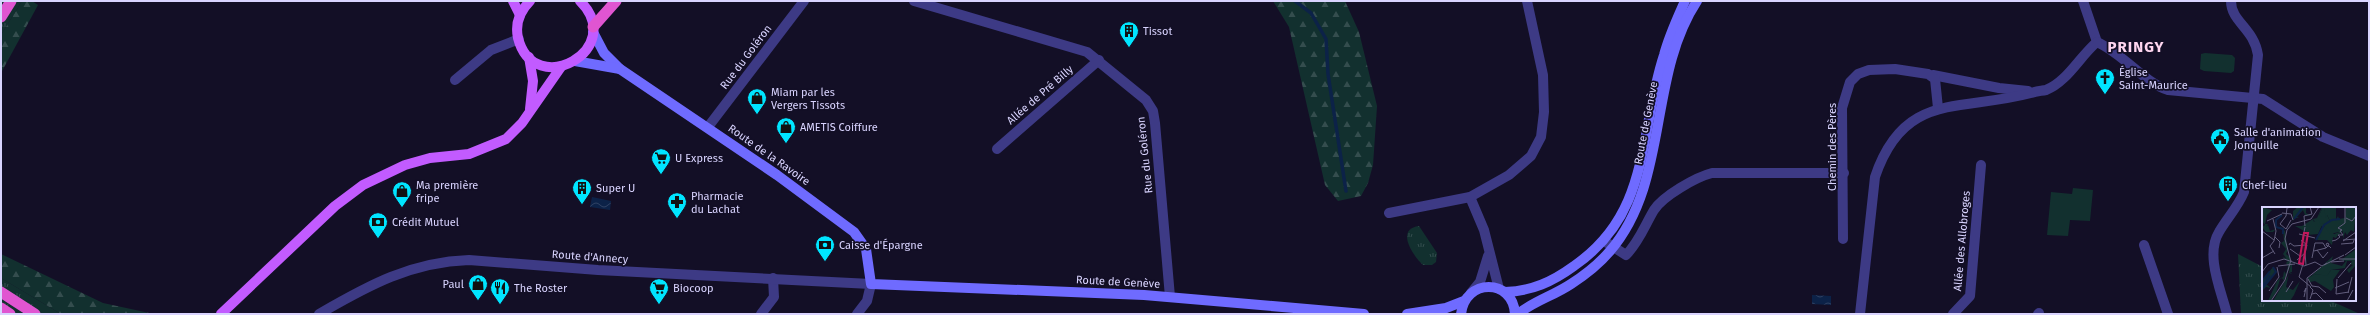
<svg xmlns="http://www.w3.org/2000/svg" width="2370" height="315" font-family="'Fira Sans',sans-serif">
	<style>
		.grass { fill: url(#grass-tufts) }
		.forest { fill: url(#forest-firs) }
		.park { fill: #12302f }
		.water { fill: url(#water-waves) }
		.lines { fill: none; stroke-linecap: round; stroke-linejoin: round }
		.stream { stroke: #0c2248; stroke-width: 3.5 }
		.minor { stroke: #3d3a85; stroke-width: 10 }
		.tertiary { stroke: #3d3a85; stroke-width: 10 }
		.secondary { stroke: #6f6bff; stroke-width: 10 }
		.primary { stroke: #c25bff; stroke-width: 10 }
		.trunk { stroke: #e055d1; stroke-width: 11 }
		.labels { text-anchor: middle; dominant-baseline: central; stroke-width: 3.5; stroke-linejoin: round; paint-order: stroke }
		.poi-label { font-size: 11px; fill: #d9d4ff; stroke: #130f26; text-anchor: start }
		.street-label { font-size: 11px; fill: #d9d4ff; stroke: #130f26 }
		.district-label { font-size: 15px; font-weight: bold; letter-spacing: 1px; fill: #ffd6f0; stroke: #130f26 }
		.inset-river { fill: none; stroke: #0c2248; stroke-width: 2 }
		.inset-road { fill: none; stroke: #625e7d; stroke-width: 1 }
		.view { fill: #c2185b; fill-opacity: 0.15; stroke: #c2185b; stroke-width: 2 }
		.inset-edge { fill: none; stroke: #d9d4ff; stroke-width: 2 }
	</style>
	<defs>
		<pattern id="grass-tufts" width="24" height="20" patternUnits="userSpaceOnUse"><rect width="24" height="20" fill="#12302f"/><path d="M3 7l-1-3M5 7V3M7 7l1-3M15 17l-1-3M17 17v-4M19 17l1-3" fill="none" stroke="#344d4e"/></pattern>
		<pattern id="forest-firs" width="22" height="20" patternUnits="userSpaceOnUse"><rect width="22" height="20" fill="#12302f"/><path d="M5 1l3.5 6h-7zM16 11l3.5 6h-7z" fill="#344d4e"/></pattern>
		<pattern id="water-waves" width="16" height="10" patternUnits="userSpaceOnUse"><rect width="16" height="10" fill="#0c2248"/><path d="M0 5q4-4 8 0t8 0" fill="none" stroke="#2f4163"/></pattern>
	</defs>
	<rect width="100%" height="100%" fill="#130f26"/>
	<!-- grass -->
	<g class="grass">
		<polygon points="1,1 22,1 1,35"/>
		<path d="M 1419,226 L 1437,253 L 1436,262 L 1432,265 L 1423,265 C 1413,256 1395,229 1419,226 Z"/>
		<polygon points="2238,254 2263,267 2263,300 2329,300 2360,314 2241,314"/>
		<polygon points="1,278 61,314 1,314"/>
	</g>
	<!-- forest -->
	<g class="forest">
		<polygon points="22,1 32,1 38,5 1,73 1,35"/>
		<polygon points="1273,1 1345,1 1359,32 1377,106 1373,165 1368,183 1361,196 1338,201 1325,185 1289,27"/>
		<polygon points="1,254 103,303 154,314 61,314 1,278"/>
	</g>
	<!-- park -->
	<g class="park">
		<polygon points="2205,53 2232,55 2235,58 2234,71 2231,73 2204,71 2200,69 2201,54"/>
		<polygon points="2073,188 2093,190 2090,221 2070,220 2068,236 2047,235 2051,192 2072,194"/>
	</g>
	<!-- water -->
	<g class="water">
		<polygon points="592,197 611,201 610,210 590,207"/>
		<polygon points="1812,295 1831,296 1831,305 1812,304"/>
	</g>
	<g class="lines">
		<!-- stream -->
		<polyline class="stream" points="1295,1 1311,13 1326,39 1328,74 1346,191"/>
		<!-- minor -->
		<g class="minor">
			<polyline points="914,1 1087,52 1146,100 1153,111 1155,123 1170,297"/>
			<polyline points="2083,1 2097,42"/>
			<path d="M 2097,42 C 2125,55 2143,82 2168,90 L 2263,99 L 2323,137 L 2369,156"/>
			<polyline points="1933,75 1999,88 2028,91"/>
			<polyline points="455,80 491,50 519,39"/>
			<polyline points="708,127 804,1"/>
			<polyline points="997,149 1099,60"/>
			<polyline points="1470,197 1484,230 1499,289"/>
			<polyline points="1389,213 1470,197 1509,175 1531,156 1541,137 1544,112 1543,75 1527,1"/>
			<polyline points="1843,239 1842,108 1850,82 1858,74 1869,70 1895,69 1928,74 1935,79 1938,108"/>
			<path d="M 1604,241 L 1626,255 C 1639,242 1645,225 1654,210 C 1663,196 1696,177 1712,173 L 1844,173"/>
			<polyline points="2144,245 2168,314"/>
			<polyline points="1471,293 1480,282 1488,256"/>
			<polyline points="761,314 774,297 773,278"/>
			<path d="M 1860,314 L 1875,177 C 1904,91 1960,112 2031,93 C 2036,91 2041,91 2046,90 C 2067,82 2080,56 2097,42"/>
			<polyline points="1953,314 1970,296 1981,165"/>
			<polyline points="2038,314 2039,313"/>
		</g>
		<!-- tertiary -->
		<g class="tertiary">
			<path d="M 319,314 C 369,285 411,262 469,260 L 598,270 L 871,284 L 867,301 L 857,314"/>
			<path d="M 2227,314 C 2221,290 2205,255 2219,232 C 2227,218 2238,207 2244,192 L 2258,55 C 2254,28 2231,22 2231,1"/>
		</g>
		<!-- secondary -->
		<g class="secondary">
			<polyline points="593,32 604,53 620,69 777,175 854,232 866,249 871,284 1144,295 1364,314"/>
			<polyline points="575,61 620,69"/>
			<path d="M 1505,292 C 1532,291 1552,282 1574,266 C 1652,212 1638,134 1664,55 C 1669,36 1677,19 1685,1"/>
			<polyline points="1407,314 1446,308 1464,301"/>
			<path d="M 1461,314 C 1465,278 1513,278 1515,314"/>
			<path d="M 1518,314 C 1534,301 1553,296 1571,284 C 1585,275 1599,264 1610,251 C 1670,181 1647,77 1697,1"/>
		</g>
		<!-- primary -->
		<g class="primary">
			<polyline points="513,1 520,15"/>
			<path d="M 530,1 C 520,11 515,24 518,38 C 534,101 628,49 580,1"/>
			<polyline points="529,57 533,81 530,109"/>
			<polyline points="221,314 335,206 363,185 405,165 430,158 469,154 506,139 522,123 561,67"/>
		</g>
		<!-- trunk -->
		<g class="trunk">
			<polyline points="1,17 11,1"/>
			<polyline points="593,27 616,1"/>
			<polyline points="1,292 35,314"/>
			<polyline points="1,308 10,314"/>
		</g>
	</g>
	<!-- icons -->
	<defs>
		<symbol id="building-pin" viewBox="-11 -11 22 30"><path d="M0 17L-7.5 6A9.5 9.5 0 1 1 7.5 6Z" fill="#00e5ff" stroke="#130f26"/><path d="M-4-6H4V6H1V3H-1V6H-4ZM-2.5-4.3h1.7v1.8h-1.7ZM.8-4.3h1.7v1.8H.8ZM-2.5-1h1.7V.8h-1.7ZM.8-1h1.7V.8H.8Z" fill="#111"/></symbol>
		<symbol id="church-pin" viewBox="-11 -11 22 30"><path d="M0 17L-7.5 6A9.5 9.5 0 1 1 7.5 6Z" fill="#00e5ff" stroke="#130f26"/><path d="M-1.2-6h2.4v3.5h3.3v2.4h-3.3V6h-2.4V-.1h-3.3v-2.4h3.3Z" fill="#111"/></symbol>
		<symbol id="shop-pin" viewBox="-11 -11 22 30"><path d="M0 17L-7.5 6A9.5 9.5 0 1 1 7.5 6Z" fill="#00e5ff" stroke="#130f26"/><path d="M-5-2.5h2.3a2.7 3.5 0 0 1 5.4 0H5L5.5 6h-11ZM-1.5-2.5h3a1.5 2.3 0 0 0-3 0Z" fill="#111"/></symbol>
		<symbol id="civic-pin" viewBox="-11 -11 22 30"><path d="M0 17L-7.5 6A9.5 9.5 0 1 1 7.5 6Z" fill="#00e5ff" stroke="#130f26"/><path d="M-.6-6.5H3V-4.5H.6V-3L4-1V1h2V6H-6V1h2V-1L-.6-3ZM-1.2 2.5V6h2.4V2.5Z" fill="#111"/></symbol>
		<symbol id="supermarket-pin" viewBox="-11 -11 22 30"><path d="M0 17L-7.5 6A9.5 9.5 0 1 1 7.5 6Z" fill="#00e5ff" stroke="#130f26"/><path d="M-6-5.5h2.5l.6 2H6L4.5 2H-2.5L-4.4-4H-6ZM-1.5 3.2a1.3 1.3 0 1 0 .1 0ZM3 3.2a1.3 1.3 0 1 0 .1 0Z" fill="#111"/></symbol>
		<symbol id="pharmacy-pin" viewBox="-11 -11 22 30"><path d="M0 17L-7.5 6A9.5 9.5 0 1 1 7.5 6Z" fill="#00e5ff" stroke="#130f26"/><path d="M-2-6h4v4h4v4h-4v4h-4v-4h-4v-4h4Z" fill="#111"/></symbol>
		<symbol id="bank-pin" viewBox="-11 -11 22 30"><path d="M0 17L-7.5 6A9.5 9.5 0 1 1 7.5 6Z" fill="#00e5ff" stroke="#130f26"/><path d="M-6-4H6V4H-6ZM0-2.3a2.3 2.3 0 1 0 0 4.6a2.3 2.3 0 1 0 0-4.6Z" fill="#111"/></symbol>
		<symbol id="restaurant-pin" viewBox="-11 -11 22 30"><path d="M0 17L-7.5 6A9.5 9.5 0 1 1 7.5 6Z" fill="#00e5ff" stroke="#130f26"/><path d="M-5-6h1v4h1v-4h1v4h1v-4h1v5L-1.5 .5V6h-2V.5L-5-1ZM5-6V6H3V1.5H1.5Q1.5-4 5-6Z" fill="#111"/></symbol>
	</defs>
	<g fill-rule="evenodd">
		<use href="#building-pin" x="1118" y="20" width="22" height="30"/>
		<use href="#church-pin" x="2094" y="67" width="22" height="30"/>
		<use href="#shop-pin" x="746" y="87" width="22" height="30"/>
		<use href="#shop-pin" x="775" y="116" width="22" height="30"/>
		<use href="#civic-pin" x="2209" y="127" width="22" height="30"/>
		<use href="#supermarket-pin" x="650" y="147" width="22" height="30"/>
		<use href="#building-pin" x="2217" y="174" width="22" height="30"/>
		<use href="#building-pin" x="571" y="177" width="22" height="30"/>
		<use href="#shop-pin" x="391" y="180" width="22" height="30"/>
		<use href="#pharmacy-pin" x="666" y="191" width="22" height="30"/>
		<use href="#bank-pin" x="367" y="211" width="22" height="30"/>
		<use href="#bank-pin" x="814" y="234" width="22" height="30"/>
		<use href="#shop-pin" x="467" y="273" width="22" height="30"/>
		<use href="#restaurant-pin" x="489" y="277" width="22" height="30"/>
		<use href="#supermarket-pin" x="648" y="277" width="22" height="30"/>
	</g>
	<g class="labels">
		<!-- poi labels -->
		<g class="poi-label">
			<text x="1143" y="31">Tissot</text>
			<text x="2119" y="72">Église<tspan x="2119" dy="13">Saint-Maurice</tspan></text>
			<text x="771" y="92">Miam par les<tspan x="771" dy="13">Vergers Tissots</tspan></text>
			<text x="800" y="127">AMETIS Coiffure</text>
			<text x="2234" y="132">Salle d'animation<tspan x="2234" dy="13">Jonquille</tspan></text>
			<text x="675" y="158">U Express</text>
			<text x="416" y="185">Ma première<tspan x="416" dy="13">fripe</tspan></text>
			<text x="2242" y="185">Chef-lieu</text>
			<text x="596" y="188">Super U</text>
			<text x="691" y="196">Pharmacie<tspan x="691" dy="13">du Lachat</tspan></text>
			<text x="392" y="222">Crédit Mutuel</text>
			<text x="839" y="245">Caisse d'Épargne</text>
			<text x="464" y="284" text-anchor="end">Paul</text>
			<text x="514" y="288">The Roster</text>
			<text x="673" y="288">Biocoop</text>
		</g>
		<!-- street labels -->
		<g class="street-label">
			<text transform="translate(746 57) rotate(-53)">Rue du Goléron</text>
			<text transform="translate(1040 95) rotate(-41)">Allée de Pré Billy</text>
			<text transform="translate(1646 123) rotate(-79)">Route de Genève</text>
			<text transform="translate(1832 147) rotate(-90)">Chemin des Pères</text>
			<text transform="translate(769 155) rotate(35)">Route de la Ravoire</text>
			<text transform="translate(1145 155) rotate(-96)">Rue du Goléron</text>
			<text transform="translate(1962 241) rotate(-85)">Allée des Allobroges</text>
			<text transform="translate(590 257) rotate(4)">Route d'Annecy</text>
			<text transform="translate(1118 282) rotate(3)">Route de Genève</text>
		</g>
		<!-- district labels -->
		<g class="district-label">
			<text x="2136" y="47">PRINGY</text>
		</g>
	</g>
	<!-- overview -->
	<g transform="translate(2262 207)">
		<rect width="94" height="94" fill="#130f26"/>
		<path d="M 60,2 L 62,2 L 68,14 L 60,18 L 56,27 L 45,28 L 46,26 L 33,19 L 40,19 L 51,12 L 52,15 L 56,11 L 59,14 L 57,8 ZM 62,19 L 72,27 L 78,25 L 74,31 L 71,30 L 70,38 L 65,33 L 55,33 ZM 11,60 L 14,65 L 4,77 L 9,81 L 4,80 L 0,84 L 0,74 ZM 69,63 L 78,63 L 71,73 L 72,80 L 69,84 L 53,74 L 48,75 L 45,71 L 54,67 L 65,68 Z" fill="#12302f"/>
		<path d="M 0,0 L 10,3 L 5,8 L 3,17 L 6,17 L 4,20 L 6,18 L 8,24 L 14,22 L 11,25 L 4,25 L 0,20 L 3,18 L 0,14 ZM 36,0 L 44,0 L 44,6 L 49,9 L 43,8 L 41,3 L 35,10 L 37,11 L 33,11 L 23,24 L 26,43 L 24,47 L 28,50 L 29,58 L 21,75 L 17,82 L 22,74 L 20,71 L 18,72 L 14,86 L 8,94 L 6,94 L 15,74 L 17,72 L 21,70 L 22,64 L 24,67 L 26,59 L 24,56 L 26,54 L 20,50 L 24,51 L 21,47 L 24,42 L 19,36 L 22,34 L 21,22 L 15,21 L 19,20 L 23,24 L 31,14 L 31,4 ZM 60,0 L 74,0 L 74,13 L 76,9 L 77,12 L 83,11 L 84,0 L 94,0 L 92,25 L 89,23 L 85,28 L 83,25 L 81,32 L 81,24 L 77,27 L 77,25 L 68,27 L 62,19 L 58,31 L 54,33 L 60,20 L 56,12 L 53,15 L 51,12 L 55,11 ZM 60,2 L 62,2 L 64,11 L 65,8 L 68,14 L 60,17 L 60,10 L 57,8 ZM 94,42 L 94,58 L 87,66 L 85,63 L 91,58 L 88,57 L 90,54 L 85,54 L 83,61 L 69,63 L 65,69 L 54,67 L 47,71 L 71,49 L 69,56 L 80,59 L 84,54 L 79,53 ZM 30,54 L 30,65 L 28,65 L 30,67 L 27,66 L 24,80 L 31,83 L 38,74 L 32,88 L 28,94 L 11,94 L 26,69 Z" fill="#12302f" fill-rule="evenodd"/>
		<path class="inset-river" d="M 20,8 L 14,13 L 14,20 L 21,22 L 21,27M 32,12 L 41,0M 54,33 L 62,18 L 70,13 L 78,12M 0,74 L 8,64M 0,79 L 8,68M 0,82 L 14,65 L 11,60"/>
		<path class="inset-road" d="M 20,6 L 29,7 L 31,13M 84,11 L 90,14 L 94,9M 11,12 L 14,24 L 12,34 L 8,39 L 13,47M 5,14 L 20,7M 18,17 L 24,9 L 25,1 L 29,0M 18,17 L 24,22 L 29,13M 43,19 L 42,9 L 50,7 L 48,0M 0,24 L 12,33M 37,27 L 53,31M 13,30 L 18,35 L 17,41M 81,33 L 94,32M 70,34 L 74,33 L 78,30 L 76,28 L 81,28 L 78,24 L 80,23 L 76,21 L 83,16 L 83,0M 81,34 L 94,25M 40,35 L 43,20M 53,36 L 61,36 L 64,41M 79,37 L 91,36 L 92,33M 27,38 L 28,36 L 32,39 L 43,38M 64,41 L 66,39 L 67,37 L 65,36 L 64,38 L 66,39 L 67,39 L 69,41M 28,42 L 38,49M 55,43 L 61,51 L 66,45M 52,44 L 64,41M 43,46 L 44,58M 83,48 L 94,40M 0,51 L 12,44M 50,51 L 53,36M 77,52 L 94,52M 35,53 L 43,46 L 45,38 L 39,33M 29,55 L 23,32 L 25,23 L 30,17 L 49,12 L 57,0M 69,55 L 82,54M 41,57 L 37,70 L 49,80M 62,58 L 82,48M 16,59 L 33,57M 0,65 L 6,57 L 22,52 L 42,59 L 53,55 L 60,59 L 65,56M 76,71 L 89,56M 46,72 L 50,79 L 57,80 L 64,86M 73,81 L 87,75M 7,84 L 17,70 L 15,60M 24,85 L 31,74M 86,86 L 90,70M 50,87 L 54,86 L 62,94M 74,87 L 75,72M 74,87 L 87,85M 42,90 L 44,81 L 42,85M 48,92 L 51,83 L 48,80M 9,94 L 23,73 L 29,53M 45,94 L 45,71 L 59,60M 85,94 L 91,83"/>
		<path class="view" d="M 42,26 L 46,26 L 41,57 L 37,56 Z"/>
		<rect width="94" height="94" class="inset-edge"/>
	</g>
	<!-- border -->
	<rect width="2370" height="315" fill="none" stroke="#d9d4ff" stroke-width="4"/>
</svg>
